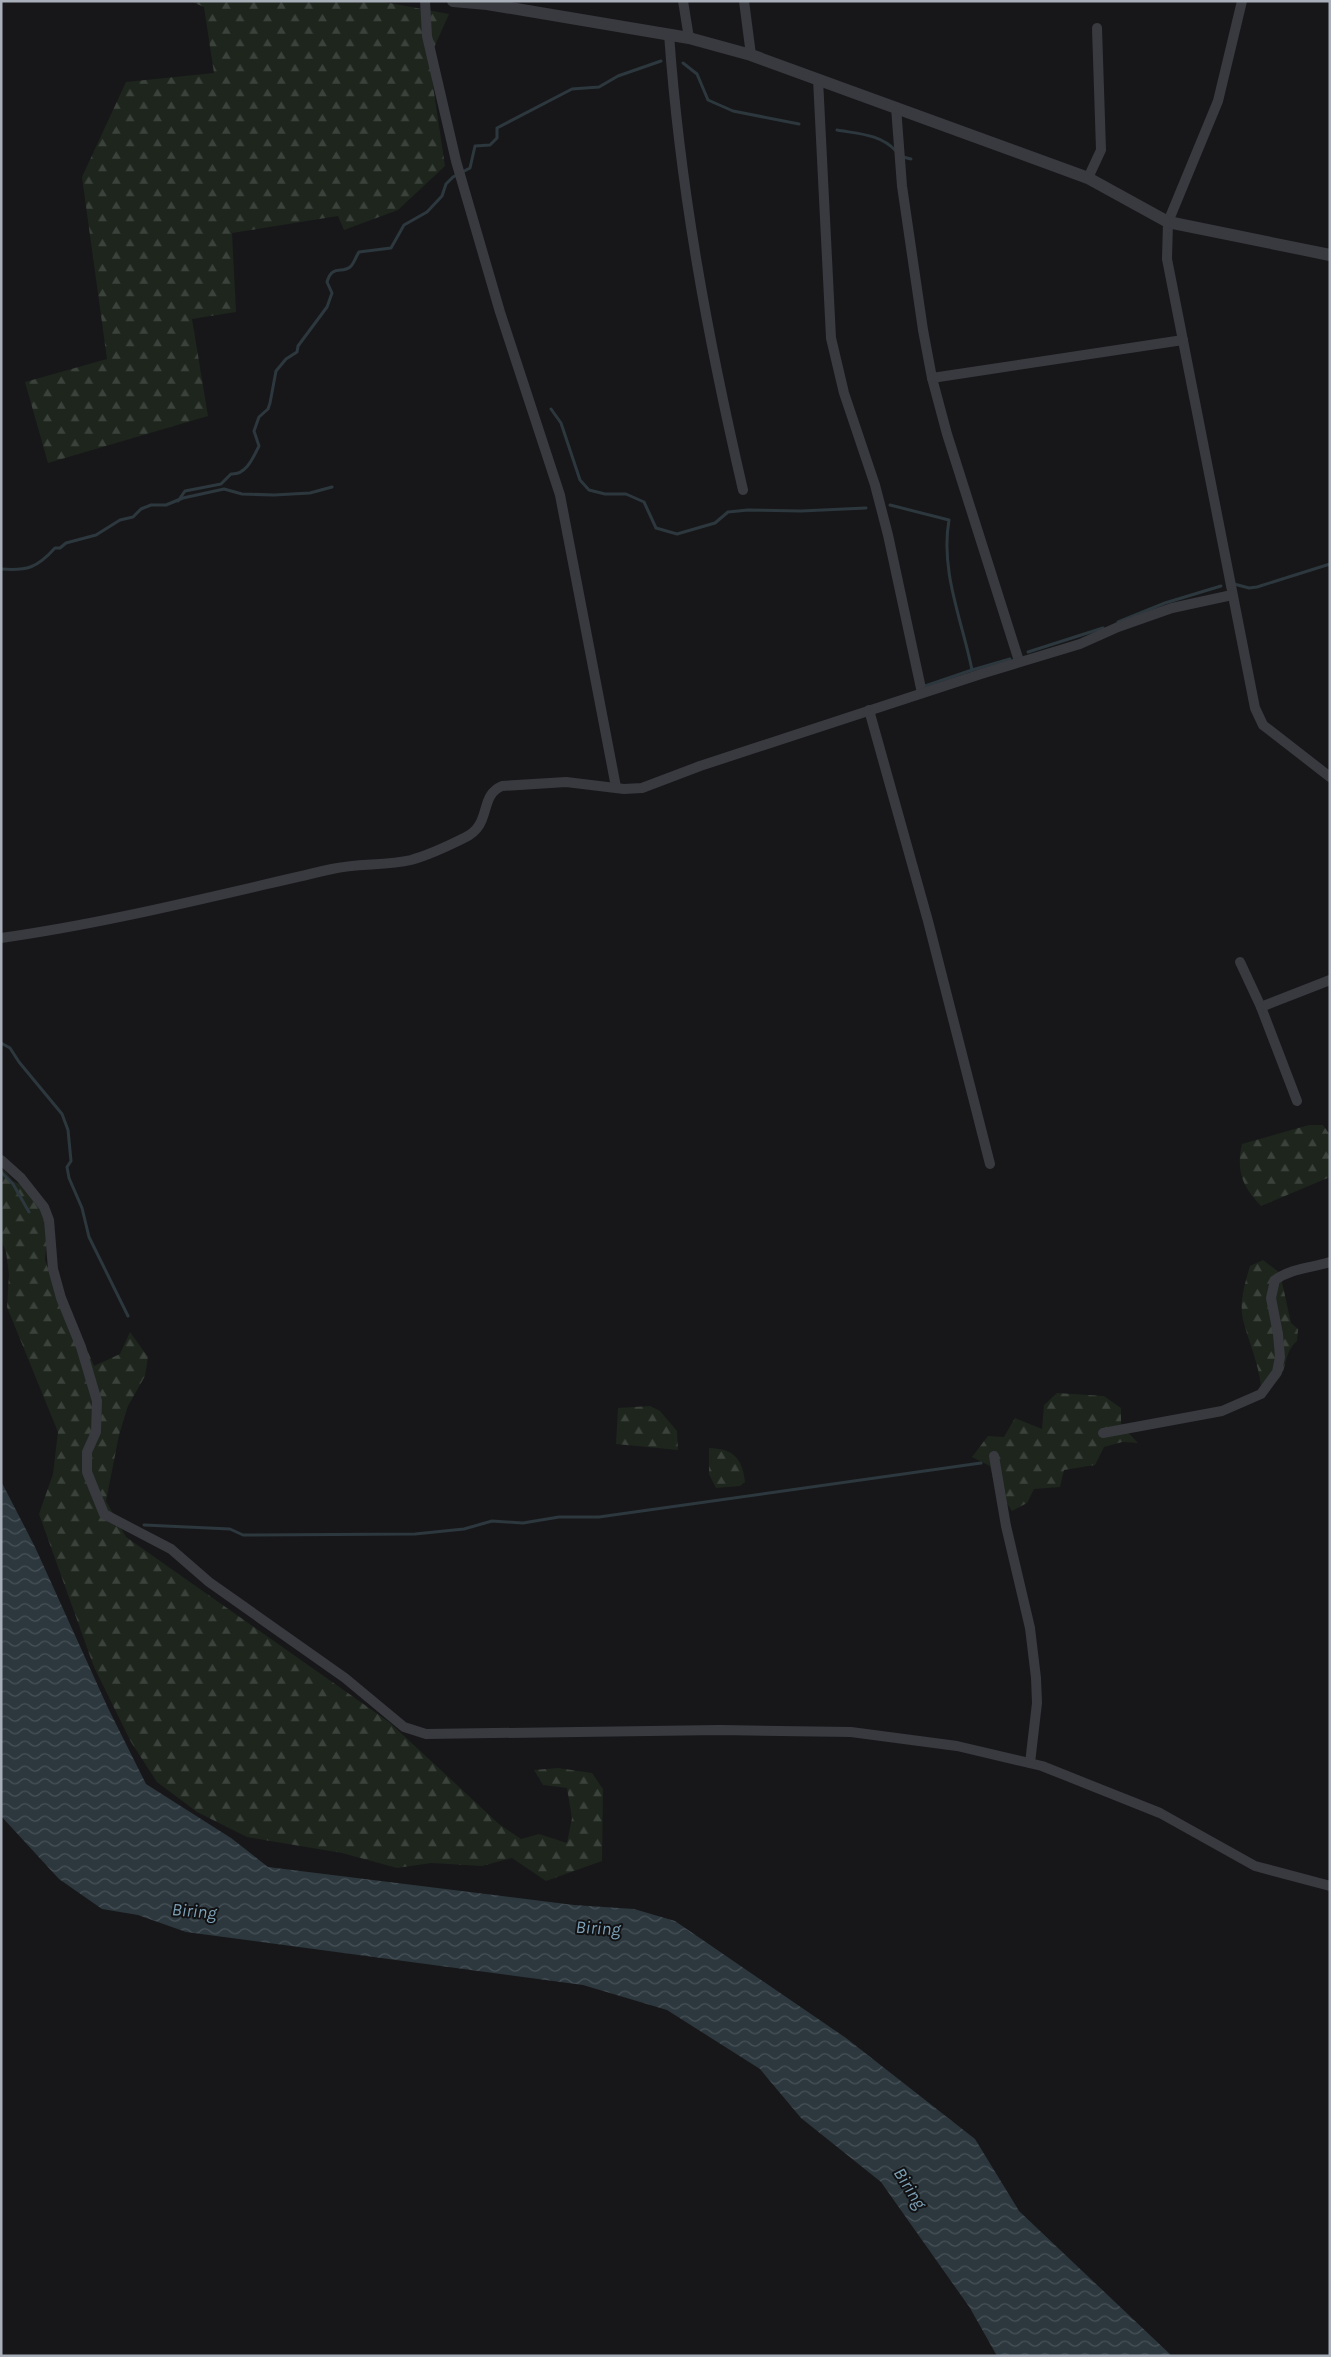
<svg xmlns="http://www.w3.org/2000/svg" width="1331" height="2357" font-family="Karla,sans-serif">
	<style>
		.forest { fill: url(#forest-firs) }
		.water { fill: url(#water-waves) }
		.lines { fill: none; stroke-linecap: round; stroke-linejoin: round }
		.stream { stroke: #2c383e; stroke-width: 3 }
		.minor { stroke: #383a3f; stroke-width: 10 }
		.tertiary { stroke: #383a3f; stroke-width: 12 }
		.labels { text-anchor: middle; dominant-baseline: central; stroke-width: 4; stroke-linejoin: round; paint-order: stroke }
		.water-label { font-size: 18px; font-style: italic; fill: #7ea2b7; stroke: #121214 }
	</style>
	<defs>
		<pattern id="forest-firs" width="22" height="20" patternUnits="userSpaceOnUse" patternTransform="scale(1.25)"><rect width="22" height="20" fill="#1d251d"/><path d="M5 1l3.5 6h-7zM16 11l3.5 6h-7z" fill="#3b423c"/></pattern>
		<pattern id="water-waves" width="16" height="10" patternUnits="userSpaceOnUse" patternTransform="scale(1.25)"><rect width="16" height="10" fill="#2c383e"/><path d="M0 5q4-4 8 0t8 0" fill="none" stroke="#485258"/></pattern>
	</defs>
	<rect width="100%" height="100%" fill="#171719"/>
	<!-- forest -->
	<g class="forest">
		<polygon points="190,1 379,1 449,14 429,59 445,166 398,210 344,230 338,216 232,233 236,312 192,319 208,416 48,463 25,382 107,359 82,177 126,82 214,73 204,7"/>
		<path d="M 1309,1125 L 1323,1125 L 1330,1135 L 1330,1177 L 1261,1206 C 1242,1187 1236,1170 1242,1144 Z"/>
		<polygon points="1,1166 13,1181 37,1192 48,1227 45,1260 53,1283 73,1317 94,1366 120,1354 130,1332 148,1357 145,1376 128,1406 119,1435 106,1501 126,1537 389,1722 499,1824 521,1839 539,1834 567,1843 572,1818 567,1788 543,1785 534,1770 558,1768 592,1773 603,1789 602,1861 546,1881 512,1858 482,1866 431,1863 397,1868 342,1853 247,1837 197,1812 157,1782 131,1742 94,1667 39,1514 53,1474 58,1432 7,1307 9,1274 6,1252 1,1240"/>
		<path d="M 1263,1260 L 1280,1273 L 1291,1323 L 1298,1329 L 1297,1341 C 1278,1357 1293,1383 1261,1387 C 1259,1364 1249,1343 1243,1320 C 1239,1302 1245,1283 1250,1266 Z"/>
		<polygon points="1057,1393 1104,1396 1121,1408 1121,1425 1138,1443 1122,1442 1104,1447 1095,1465 1064,1470 1060,1487 1034,1489 1027,1503 1012,1511 995,1486 990,1466 972,1457 988,1436 1004,1437 1015,1418 1042,1429 1044,1405"/>
		<polygon points="650,1406 660,1411 677,1431 678,1450 616,1444 618,1408"/>
		<path d="M 709,1448 C 734,1449 742,1458 745,1482 L 740,1486 L 716,1488 L 709,1474 Z"/>
	</g>
	<!-- water -->
	<polygon class="water" points="1,1481 35,1547 108,1708 146,1784 231,1838 268,1867 574,1905 634,1909 675,1921 846,2038 975,2139 1019,2211 1172,2356 997,2356 970,2308 881,2182 801,2118 760,2069 667,2010 583,1985 186,1932 138,1915 102,1909 59,1879 1,1816"/>
	<g class="lines">
		<!-- stream -->
		<g class="stream">
			<polyline points="683,63 697,74 708,100 733,111 799,124"/>
			<path d="M 837,130 C 859,134 880,134 896,151"/>
			<polyline points="903,157 911,159"/>
			<polyline points="551,409 561,423 580,480 589,490 605,494 626,494 644,502 656,528 677,534 715,523 728,512 748,510 801,511 866,508"/>
			<path d="M 178,501 L 185,491 L 221,484 L 231,474 C 246,475 253,458 259,446 L 254,431 L 259,417 L 268,409 L 270,403 L 276,371 L 286,359 L 297,352 L 298,346 L 327,307 L 332,293 L 327,282 C 332,264 342,274 350,267 C 354,264 356,256 359,252 L 391,248 L 404,225 L 427,212 L 442,196 L 446,184 L 453,177 L 470,168 L 475,146 L 490,145 L 497,138 L 497,128 L 572,89 L 599,87 L 618,76 L 661,61"/>
			<path d="M 890,505 L 949,520 C 940,571 962,620 972,670 L 1010,659"/>
			<path d="M 1,569 C 27,571 37,568 55,548 L 60,548 L 66,543 L 96,535 L 120,520 L 133,517 L 141,509 L 151,505 L 166,505 L 183,498 L 224,489 L 242,494 L 274,495 L 310,493 L 332,487"/>
			<polyline points="1234,584 1249,588 1257,587 1330,564"/>
			<polyline points="1118,622 1165,603 1221,586"/>
			<polyline points="1028,652 1103,628"/>
			<polyline points="925,686 972,670"/>
			<polyline points="1,1043 10,1048 19,1062 62,1114 68,1130 71,1161 67,1167 69,1178 82,1208 89,1237 128,1316"/>
			<polyline points="1,1172 13,1184 29,1212"/>
			<polyline points="144,1525 230,1529 243,1535 415,1534 464,1529 492,1521 523,1523 559,1517 599,1517 981,1463"/>
		</g>
		<!-- minor -->
		<g class="minor">
			<polyline points="425,1 427,36 456,161 500,312 560,495 616,787"/>
			<polyline points="683,1 689,38"/>
			<polyline points="744,1 751,55"/>
			<polyline points="1242,1 1218,101 1168,222 1167,259 1255,708 1263,725 1330,777"/>
			<path d="M 669,34 C 680,190 708,339 743,490"/>
			<polyline points="818,79 831,338 844,393 875,485 888,535 922,693"/>
			<polyline points="896,107 902,186 923,330 932,378 947,434 1019,661"/>
			<polyline points="1088,178 1101,150 1097,28"/>
			<polyline points="932,378 1183,340"/>
			<polyline points="869,710 928,921 990,1164"/>
			<path d="M 1,938 C 113,922 222,894 332,869 C 358,863 386,866 411,860 C 429,855 448,846 464,838 C 493,825 478,796 502,786 L 566,782 L 624,789 L 642,788 L 700,766 L 981,674 L 1080,644 L 1118,627 L 1172,608 L 1232,595"/>
			<polyline points="1240,962 1261,1007"/>
			<polyline points="1297,1101 1261,1007 1330,980"/>
			<polyline points="1,1160 21,1178 44,1207 49,1220 53,1269 61,1298 81,1347 97,1401 96,1432 87,1452 87,1472 104,1514 171,1549 209,1582 345,1678 404,1727 426,1734 720,1730 851,1732 957,1746 1042,1766 1160,1813 1255,1866 1330,1886"/>
			<path d="M 1103,1433 L 1222,1411 L 1261,1394 L 1277,1372 L 1280,1357 L 1278,1334 L 1271,1298 L 1275,1280 C 1292,1268 1311,1268 1330,1262"/>
			<polyline points="994,1456 1006,1526 1030,1628 1036,1678 1037,1703 1030,1763"/>
		</g>
		<!-- tertiary -->
		<polyline class="tertiary" points="453,1 487,4 689,38 751,55 1088,178 1168,222 1330,255"/>
	</g>
	<g class="labels">
		<!-- water labels -->
		<g class="water-label">
			<text transform="translate(194 1911) rotate(5)">Biring</text>
			<text transform="translate(598 1928) rotate(3)">Biring</text>
			<text transform="translate(910 2188) rotate(58)">Biring</text>
		</g>
	</g>
	<!-- border -->
	<rect width="1331" height="2357" fill="none" stroke="#a9b0ba" stroke-width="5"/>
</svg>
